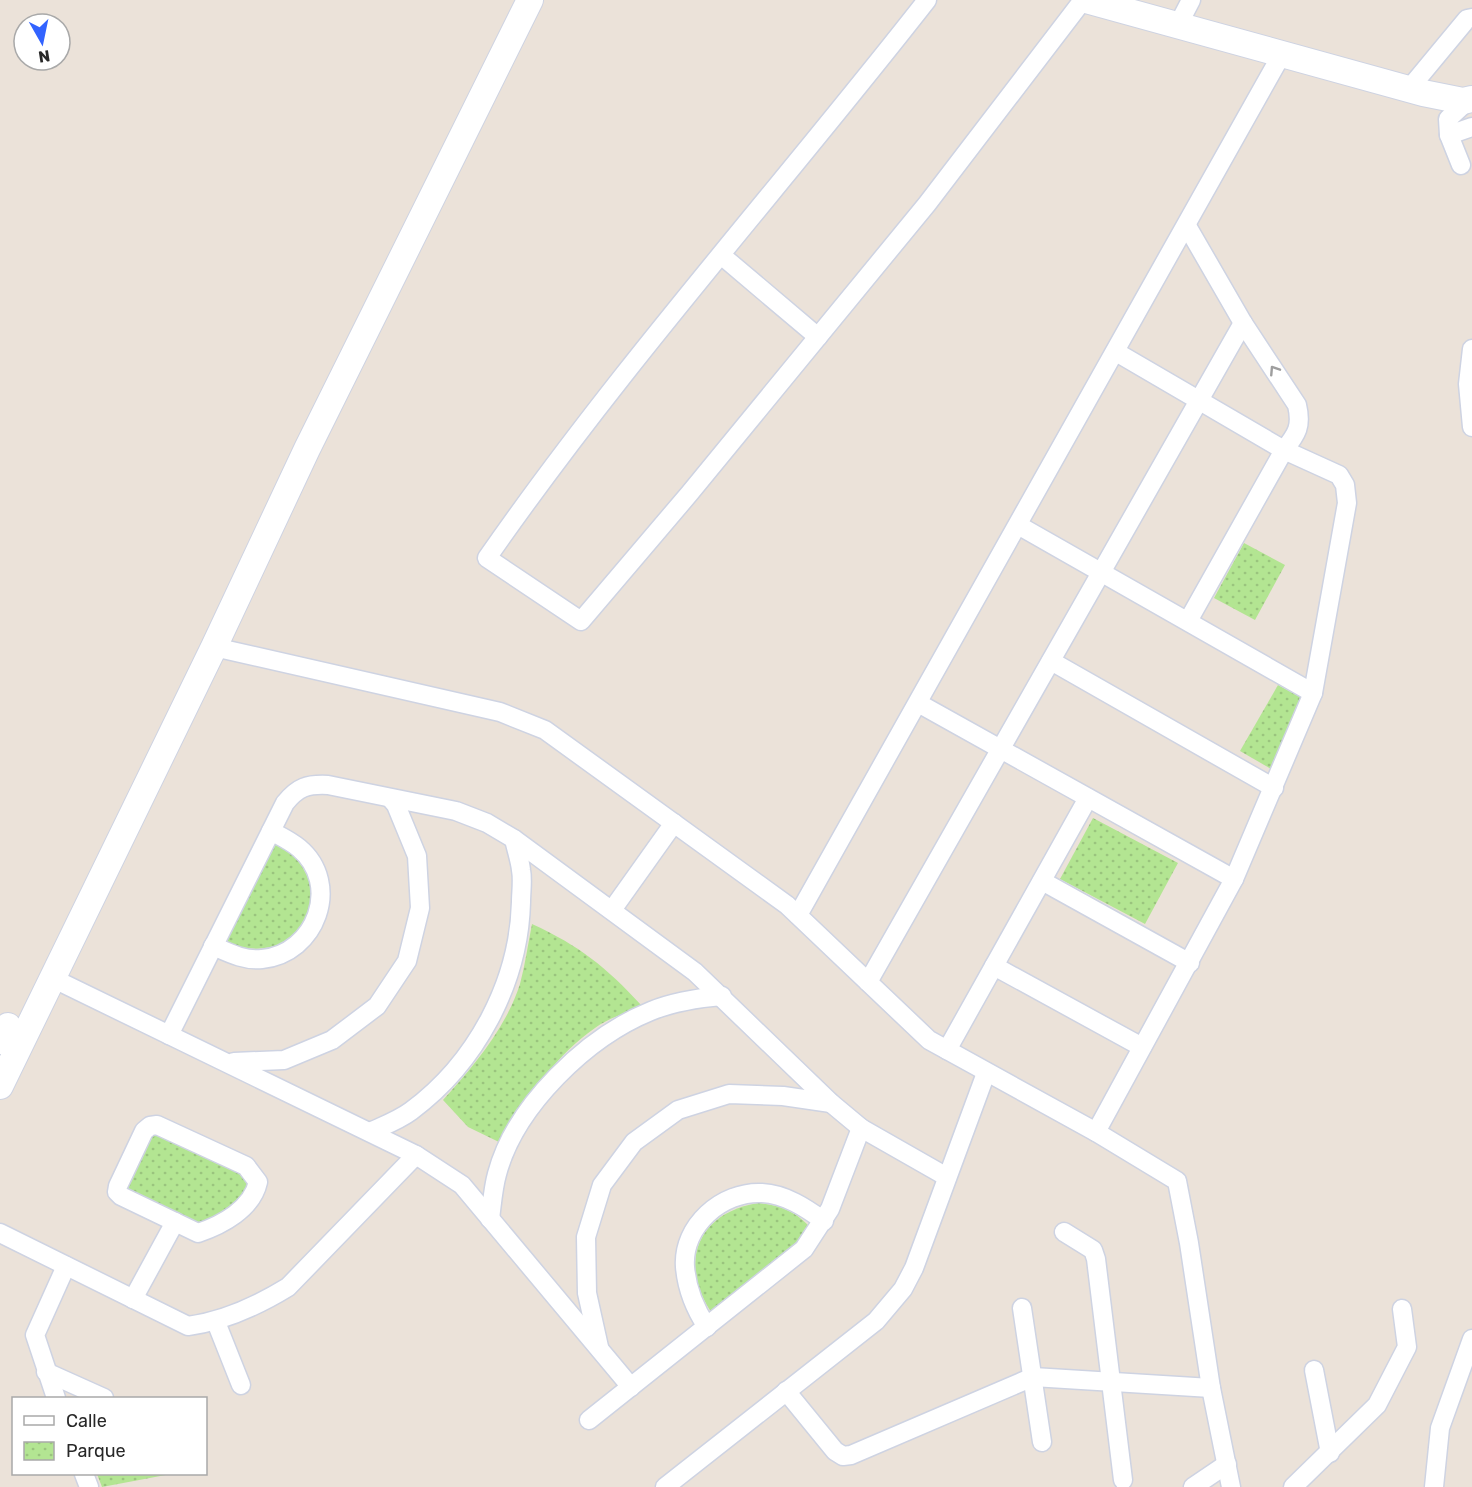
<svg xmlns="http://www.w3.org/2000/svg" width="1472" height="1487" font-family="Rubik,sans-serif">
	<style>
		.park { fill: url(#park-dots) }
		.lines { fill: none; stroke-linecap: round; stroke-linejoin: round }
		.street-casing { stroke: #ced3e2; stroke-width: 21 }
		.secondary-casing { stroke: #ced3e2; stroke-width: 28 }
		.street { stroke: #fff; stroke-width: 18 }
		.secondary { stroke: #fff; stroke-width: 26 }
		.oneway { stroke: #9e9e9e }
	</style>
	<defs>
		<pattern id="park-dots" width="8" height="8" patternUnits="userSpaceOnUse" patternTransform="scale(1.5)"><rect width="8" height="8" fill="#b3e592"/><path d="M2 2h.1M6 6h.1" fill="none" stroke="#9ac47e" stroke-width="1.8" stroke-linecap="round"/></pattern>
	</defs>
	<rect width="100%" height="100%" fill="#ebe2d9"/>
	<!-- park -->
	<g class="park">
		<polygon points="1244,543 1285,565 1255,620 1214,598"/>
		<polygon points="1278,685 1314,704 1285,777 1240,751"/>
		<polygon points="1093,818 1178,863 1145,924 1060,879"/>
		<path d="M 276,843 C 347,884 301,974 226,942 Z"/>
		<path d="M 532,924 C 580,946 606,967 642,1006 C 627,1013 608,1018 595,1028 C 554,1056 525,1102 501,1143 L 468,1127 L 443,1100 C 473,1067 506,1028 520,984 C 525,965 528,944 532,924 Z"/>
		<polygon points="153,1130 248,1176 249,1192 219,1217 197,1225 124,1190"/>
		<path d="M 758,1203 C 779,1205 793,1210 808,1225 L 792,1249 L 711,1312 C 678,1261 698,1213 758,1203 Z"/>
		<polygon points="97,1474 171,1474 102,1487"/>
	</g>
	<g class="lines">
		<defs>
			<g id="street">
				<path d="M 927,0 C 781,187 622,364 487,558 L 581,621 L 689,494 L 927,204 L 1083,0"/>
				<polyline points="1177,27 1191,0"/>
				<polyline points="1409,89 1467,19 1472,18"/>
				<polyline points="1463,101 1463,105 1448,119 1449,135 1472,127"/>
				<polyline points="1449,135 1461,165"/>
				<path d="M 1187,226 L 1243,323 L 1297,405 C 1302,426 1297,434 1284,450 L 1188,621"/>
				<polyline points="721,255 818,337"/>
				<polyline points="1472,349 1468,384 1472,427"/>
				<polyline points="1018,525 1313,693"/>
				<polyline points="214,647 500,712 545,730 787,905 929,1040 1096,1132 1177,1181 1189,1243 1211,1388 1231,1487"/>
				<polyline points="1051,661 1274,788"/>
				<polyline points="918,703 1234,879"/>
				<polyline points="1042,881 1190,963"/>
				<polyline points="612,910 674,823"/>
				<polyline points="798,915 1283,52"/>
				<path d="M 213,946 C 229,953 245,961 262,959 C 316,954 342,884 299,848 C 291,841 280,836 271,831"/>
				<polyline points="994,966 1142,1047"/>
				<polyline points="52,978 416,1155 462,1185 631,1387"/>
				<polyline points="868,982 1243,323"/>
				<path d="M 169,1035 L 285,803 C 298,787 307,784 328,785 L 456,811 L 487,823 L 514,839 L 695,972 L 831,1103 L 861,1128 L 947,1177"/>
				<polyline points="947,1050 1088,798"/>
				<polyline points="234,1062 284,1060 332,1040 377,1006 407,961 420,908 417,856 396,805 391,799"/>
				<path d="M 157,1125 L 246,1166 L 258,1182 C 252,1209 222,1225 198,1233 L 121,1196 L 117,1192 L 118,1186 L 144,1131 L 150,1126 Z"/>
				<path d="M 370,1132 C 383,1126 399,1120 411,1111 C 476,1063 519,983 521,902 C 521,892 523,880 521,870 C 520,860 516,849 514,839"/>
				<polyline points="1096,1132 1234,879 1313,693 1347,503 1345,485 1339,475 1284,450 1116,352"/>
				<path d="M 490,1219 C 492,1204 493,1188 497,1174 C 515,1106 587,1037 651,1011 C 673,1002 698,998 722,996"/>
				<polyline points="1064,1232 1093,1250 1096,1259 1123,1480"/>
				<path d="M 0,1233 L 188,1326 C 225,1321 257,1306 288,1287 L 416,1155"/>
				<polyline points="133,1299 175,1222"/>
				<polyline points="1022,1308 1042,1442"/>
				<polyline points="216,1322 241,1385"/>
				<path d="M 707,1327 C 695,1309 687,1290 685,1267 C 682,1226 722,1191 762,1193 C 785,1194 806,1208 824,1221"/>
				<polyline points="599,1347 587,1293 586,1237 602,1185 634,1142 678,1110 729,1094 783,1096 831,1103"/>
				<polyline points="1314,1370 1330,1453"/>
				<polyline points="46,1372 104,1398"/>
				<polyline points="786,1391 835,1451 843,1456 851,1455 1033,1377 1211,1388"/>
				<polyline points="56,1398 35,1335 66,1266"/>
				<polyline points="589,1420 804,1249 830,1209 861,1128"/>
				<polyline points="84,1474 89,1487"/>
				<polyline points="665,1487 876,1321 903,1289 914,1268 986,1073"/>
				<polyline points="1193,1487 1227,1464"/>
				<polyline points="1293,1487 1377,1405 1407,1347 1402,1309"/>
				<polyline points="1434,1487 1440,1428 1472,1339"/>
			</g>
			<g id="secondary">
				<polyline points="1086,0 1423,93 1463,101 1472,99"/>
				<polyline points="0,1041 8,1026"/>
				<polyline points="0,1086 214,647 307,449 530,0"/>
			</g>
		</defs>
		<!-- street casing -->
		<use href="#street" class="street-casing"/>
		<!-- secondary casing -->
		<use href="#secondary" class="secondary-casing"/>
		<!-- street -->
		<use href="#street" class="street"/>
		<!-- secondary -->
		<use href="#secondary" class="secondary"/>
	</g>
	<!-- one-way arrows -->
	<defs><path id="oneway-chevron" d="M-2-3.5L2.5 0L-2 3.5" fill="none" stroke-width="1.6" stroke-linecap="round" stroke-linejoin="round" transform="scale(1.5)"/></defs>
	<use class="oneway" href="#oneway-chevron" transform="translate(1274 370) rotate(-123)"/>
	<!-- legend -->
	<rect x="12" y="1397" width="195" height="78" fill="#ffffff" stroke="#a9a9a9" stroke-width="1.5"/>
	<rect x="24" y="1416" width="30" height="9" fill="#ffffff" stroke="#a9a9a9" stroke-width="1.5"/>
	<text x="66" y="1427" font-size="18" fill="#282828">Calle</text>
	<rect x="24" y="1442" width="30" height="18" fill="url(#park-dots)" stroke="#a9a9a9" stroke-width="1.5"/>
	<text x="66" y="1457" font-size="18" fill="#282828">Parque</text>
	<!-- north arrow -->
	<g transform="translate(42 42) rotate(171)"><circle r="28" fill="#ffffff" stroke="#a9a9a9" stroke-width="1.5"/>
	<path d="M0-4.5L10 22L0 15L-10 22Z" fill="#3263ff"/>
	<text y="-9" font-size="16" font-weight="bold" text-anchor="middle" fill="#282828">N</text>
	</g>
</svg>
